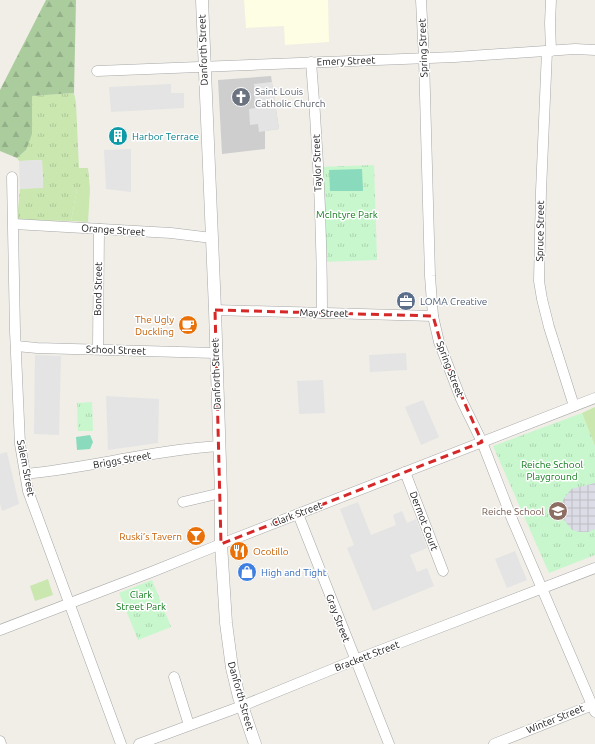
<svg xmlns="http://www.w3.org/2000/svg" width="595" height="744" font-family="Ubuntu,sans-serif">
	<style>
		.education { fill: #fdfee3 }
		.religious { fill: #cecece }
		.grass { fill: url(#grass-tufts) }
		.forest { fill: url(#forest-firs) }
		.park { fill: url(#park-tufts) }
		.garden { fill: #cae7b0 }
		.pitch { fill: #8adbbd }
		.parking { fill: #e4e4e4 }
		.plaza { fill: url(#plaza-grid) }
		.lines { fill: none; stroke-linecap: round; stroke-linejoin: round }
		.minor-casing { stroke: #a7a7a7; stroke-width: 11 }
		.tertiary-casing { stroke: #a7a7a7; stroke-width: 13 }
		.minor { stroke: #fff; stroke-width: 10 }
		.tertiary { stroke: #fff; stroke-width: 12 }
		.marked { fill: none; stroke: #d62828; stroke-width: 3; stroke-dasharray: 8 5; stroke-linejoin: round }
		.labels { text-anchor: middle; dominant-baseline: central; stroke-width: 3; stroke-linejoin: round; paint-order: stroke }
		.street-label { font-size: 10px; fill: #202020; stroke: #fff }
		.worship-label { font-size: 10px; fill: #5b616d; stroke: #fff; text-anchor: start }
		.culture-label { font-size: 10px; fill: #0d838f; stroke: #fff; text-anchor: start }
		.park-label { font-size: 10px; fill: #127b1d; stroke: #fff }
		.service-label { font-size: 10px; fill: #4e5e75; stroke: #fff; text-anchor: start }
		.food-label { font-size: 10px; fill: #c56008; stroke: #fff; text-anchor: end }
		.education-label { font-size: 10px; fill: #785e54; stroke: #fff; text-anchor: end }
		.shop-label { font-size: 10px; fill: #366cbe; stroke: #fff; text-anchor: start }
	</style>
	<defs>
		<pattern id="grass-tufts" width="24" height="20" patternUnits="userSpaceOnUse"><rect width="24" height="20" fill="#cae7b0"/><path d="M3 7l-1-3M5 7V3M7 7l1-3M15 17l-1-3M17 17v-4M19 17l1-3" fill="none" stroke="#adc697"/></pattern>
		<pattern id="forest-firs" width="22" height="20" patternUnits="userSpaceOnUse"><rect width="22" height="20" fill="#abcd9e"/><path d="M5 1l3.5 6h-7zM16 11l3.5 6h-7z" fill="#93b088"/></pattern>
		<pattern id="park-tufts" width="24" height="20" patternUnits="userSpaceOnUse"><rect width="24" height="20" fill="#c8f7cd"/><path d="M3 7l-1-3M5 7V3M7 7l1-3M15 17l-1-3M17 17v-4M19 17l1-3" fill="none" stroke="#acd3b0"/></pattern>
		<pattern id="plaza-grid" width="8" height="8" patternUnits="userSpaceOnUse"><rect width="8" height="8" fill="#dcdce6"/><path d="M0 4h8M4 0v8" fill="none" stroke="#bcbcc5"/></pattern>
	</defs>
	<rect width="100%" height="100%" fill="#f0eee7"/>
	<!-- education -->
	<polygon class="education" points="244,0 328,0 329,42 285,45 284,26 246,28"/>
	<!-- religious -->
	<polygon class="religious" points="271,76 279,129 265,131 265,149 222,154 218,80"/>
	<!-- grass -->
	<polygon class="grass" points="74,93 76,103 79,168 88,168 90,189 77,189 71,221 17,220 20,189 43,187 42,160 19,161 17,158 26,150 31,96"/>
	<!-- forest -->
	<polygon class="forest" points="46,0 76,0 74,93 32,96 32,134 26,150 17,158 0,151 0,90"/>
	<!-- park -->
	<g class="park">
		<polygon points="374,165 377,260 321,262 317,167"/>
		<polygon points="92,402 93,431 78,431 77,403"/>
		<polygon points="582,413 595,446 595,555 549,573 493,446"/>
		<polygon points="152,580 171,627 138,640 119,593"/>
	</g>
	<!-- garden -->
	<g class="garden">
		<polygon points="77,189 90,189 88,222 71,221"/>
		<polygon points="595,407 595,446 582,413"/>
		<polygon points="48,579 53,595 35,601 30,586"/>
	</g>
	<!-- pitch -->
	<g class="pitch">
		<polygon points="362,169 363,191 330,191 329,170"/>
		<polygon points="90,435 93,442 90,449 77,450 76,437"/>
	</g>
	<!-- parking -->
	<g class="parking">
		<polygon points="272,82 279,129 259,132 258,124 250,125 249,109 255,108 254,84"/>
		<polygon points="171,84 171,93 184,93 184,108 111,112 109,87"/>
		<polygon points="131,149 131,192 106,189 104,150"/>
		<polygon points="42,160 43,188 20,189 19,161"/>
		<polygon points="406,353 407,370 370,372 369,355"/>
		<polygon points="35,355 61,356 59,435 34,434"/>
		<polygon points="323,380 325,413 299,414 297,381"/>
		<polygon points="106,396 159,399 158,443 108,450"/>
		<polygon points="423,400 439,437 421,445 405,407"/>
		<polygon points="7,452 19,504 2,511 0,504 0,454"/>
		<polygon points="358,502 371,535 396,525 393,515 402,511 407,523 416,519 427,548 410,555 417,572 427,568 434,586 373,611 347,548 354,545 340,509"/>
		<polygon points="515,551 527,580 507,588 495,559"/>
	</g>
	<!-- plaza -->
	<polygon class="plaza" points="595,483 595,529 588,532 580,532 572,530 563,519 561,513 563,500 571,489"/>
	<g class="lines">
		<defs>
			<g id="minor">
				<polyline points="421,0 424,58 430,276 433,316 439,342 461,399 482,442 512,519 595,712"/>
				<polyline points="551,0 550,23 551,51"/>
				<polyline points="547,51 541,191 539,281 542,299 549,327 574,406"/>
				<path d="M 311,62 C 318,145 322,229 322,313"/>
				<polyline points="97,71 455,57 575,49 595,50"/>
				<polyline points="12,177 15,331 20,444 28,491 35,510 121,744"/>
				<polyline points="14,224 171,233 212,238"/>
				<polyline points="215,310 433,316"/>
				<polyline points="16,346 37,348 215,353"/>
				<polyline points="98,349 99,229"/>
				<polyline points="405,472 443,571"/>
				<path d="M 25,474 C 90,468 153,450 219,446"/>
				<polyline points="183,502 221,493"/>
				<polyline points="298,514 389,744"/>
				<polyline points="0,630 154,571 221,544 595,398"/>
				<polyline points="174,677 189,725"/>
				<polyline points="0,741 1,744"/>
				<polyline points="139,744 242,706 355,660 595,568"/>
				<polyline points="494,744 595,704"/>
			</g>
			<polyline id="tertiary" points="202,0 215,310 221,493 221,544 226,623 232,668 239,697 255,744"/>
		</defs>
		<!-- minor casing -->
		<use href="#minor" class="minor-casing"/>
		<!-- tertiary casing -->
		<use href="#tertiary" class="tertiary-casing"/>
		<!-- minor -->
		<use href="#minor" class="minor"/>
		<!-- tertiary -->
		<use href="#tertiary" class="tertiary"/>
	</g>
	<!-- marked area -->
	<path class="marked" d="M 215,310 L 433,316 L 446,361 L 482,442 L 221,544 Z"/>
	<!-- icons -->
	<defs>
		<symbol id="church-disc" viewBox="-11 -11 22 22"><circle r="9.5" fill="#6b7280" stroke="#fff"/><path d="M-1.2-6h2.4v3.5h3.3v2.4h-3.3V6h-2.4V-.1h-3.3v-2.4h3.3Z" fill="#fff"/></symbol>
		<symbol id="building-disc" viewBox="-11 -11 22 22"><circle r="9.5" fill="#0f9aa8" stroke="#fff"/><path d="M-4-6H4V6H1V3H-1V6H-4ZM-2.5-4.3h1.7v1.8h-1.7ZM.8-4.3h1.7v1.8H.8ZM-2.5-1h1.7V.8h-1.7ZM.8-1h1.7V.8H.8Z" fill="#fff"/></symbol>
		<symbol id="office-disc" viewBox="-11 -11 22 22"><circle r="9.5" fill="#5c6f8a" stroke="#fff"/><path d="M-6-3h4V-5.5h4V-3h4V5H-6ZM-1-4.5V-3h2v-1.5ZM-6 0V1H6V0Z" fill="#fff"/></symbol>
		<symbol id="cafe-disc" viewBox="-11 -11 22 22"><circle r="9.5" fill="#e8710a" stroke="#fff"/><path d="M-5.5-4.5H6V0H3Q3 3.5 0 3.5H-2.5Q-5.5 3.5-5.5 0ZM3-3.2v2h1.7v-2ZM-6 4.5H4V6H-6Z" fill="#fff"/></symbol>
		<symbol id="school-disc" viewBox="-11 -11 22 22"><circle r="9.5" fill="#8d6e63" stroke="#fff"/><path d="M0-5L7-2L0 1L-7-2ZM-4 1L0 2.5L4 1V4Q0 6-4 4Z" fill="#fff"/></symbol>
		<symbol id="bar-disc" viewBox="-11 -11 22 22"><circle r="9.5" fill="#e8710a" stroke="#fff"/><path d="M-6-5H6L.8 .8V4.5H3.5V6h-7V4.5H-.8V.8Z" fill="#fff"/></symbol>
		<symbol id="restaurant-disc" viewBox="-11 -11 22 22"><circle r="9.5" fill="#e8710a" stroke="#fff"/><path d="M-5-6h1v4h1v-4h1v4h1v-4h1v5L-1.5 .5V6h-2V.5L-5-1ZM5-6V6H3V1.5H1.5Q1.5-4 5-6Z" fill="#fff"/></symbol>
		<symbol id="shop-disc" viewBox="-11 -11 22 22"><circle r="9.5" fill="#3f7fe0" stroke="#fff"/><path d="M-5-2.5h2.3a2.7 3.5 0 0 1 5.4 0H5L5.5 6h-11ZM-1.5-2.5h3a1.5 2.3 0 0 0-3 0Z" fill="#fff"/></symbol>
	</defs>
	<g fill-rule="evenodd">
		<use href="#church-disc" x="230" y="86" width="22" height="22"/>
		<use href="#building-disc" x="107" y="125" width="22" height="22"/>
		<use href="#office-disc" x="395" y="290" width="22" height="22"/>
		<use href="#cafe-disc" x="177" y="314" width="22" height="22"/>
		<use href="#school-disc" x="547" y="500" width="22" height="22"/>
		<use href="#bar-disc" x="185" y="525" width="22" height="22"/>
		<use href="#restaurant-disc" x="228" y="540" width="22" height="22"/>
		<use href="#shop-disc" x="236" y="561" width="22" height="22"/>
	</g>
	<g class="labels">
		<!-- street labels -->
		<g class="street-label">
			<text transform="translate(423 48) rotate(-92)">Spring Street</text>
			<text transform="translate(203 50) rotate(-92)">Danforth Street</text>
			<text transform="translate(346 61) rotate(-2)">Emery Street</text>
			<text transform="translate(317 163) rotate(-92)">Taylor Street</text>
			<text transform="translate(113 230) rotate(4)">Orange Street</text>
			<text transform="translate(540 231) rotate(-89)">Spruce Street</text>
			<text transform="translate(98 289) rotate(-89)">Bond Street</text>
			<text transform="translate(324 313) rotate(1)">May Street</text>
			<text transform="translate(116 350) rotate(2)">School Street</text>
			<text transform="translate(450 369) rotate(69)">Spring Street</text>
			<text transform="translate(216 374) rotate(-92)">Danforth Street</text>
			<text transform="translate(122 460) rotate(-10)">Briggs Street</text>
			<text transform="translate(26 468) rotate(79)">Salem Street</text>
			<text transform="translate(297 514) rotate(-21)">Clark Street</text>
			<text transform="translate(424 521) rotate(69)">Dermot Court</text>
			<text transform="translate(338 618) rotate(69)">Gray Street</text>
			<text transform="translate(367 656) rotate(-21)">Brackett Street</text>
			<text transform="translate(241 696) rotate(74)">Danforth Street</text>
			<text transform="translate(555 719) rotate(-22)">Winter Street</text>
		</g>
		<!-- worship labels -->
		<g class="worship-label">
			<text x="255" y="91">Saint Louis<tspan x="255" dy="12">Catholic Church</tspan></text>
		</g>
		<!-- culture labels -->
		<g class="culture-label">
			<text x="132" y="136">Harbor Terrace</text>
		</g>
		<!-- park labels -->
		<g class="park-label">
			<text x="347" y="214">McIntyre Park</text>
			<text x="552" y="464">Reiche School<tspan x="552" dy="12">Playground</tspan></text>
			<text x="141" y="594">Clark<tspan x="141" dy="12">Street Park</tspan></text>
		</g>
		<!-- service labels -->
		<g class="service-label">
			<text x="420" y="301">LOMA Creative</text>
		</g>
		<!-- food labels -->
		<g class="food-label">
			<text x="174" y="319">The Ugly<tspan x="174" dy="12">Duckling</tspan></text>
			<text x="182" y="536">Ruski’s Tavern</text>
			<text x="253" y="551" text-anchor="start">Ocotillo</text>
		</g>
		<!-- education labels -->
		<g class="education-label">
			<text x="544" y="511">Reiche School</text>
		</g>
		<!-- shop labels -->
		<g class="shop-label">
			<text x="261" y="572">High and Tight</text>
		</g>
	</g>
</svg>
